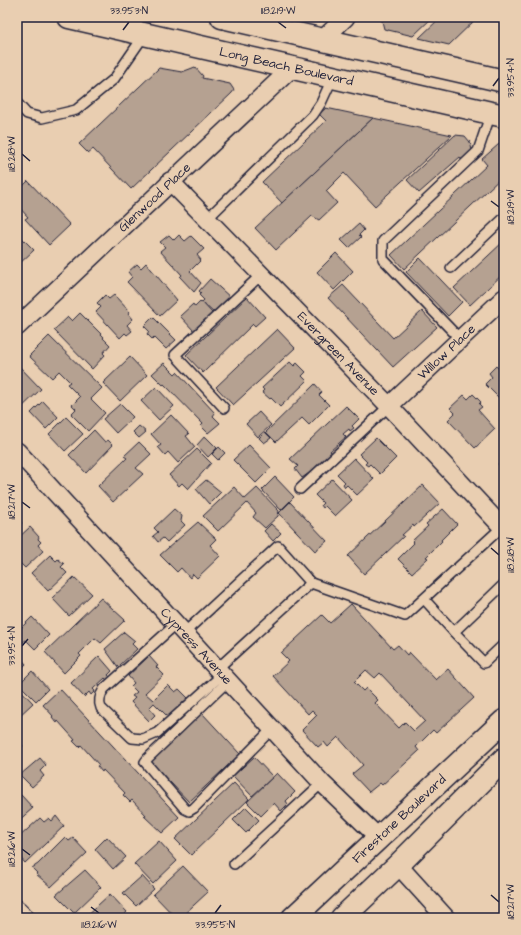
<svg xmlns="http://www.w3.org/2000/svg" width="521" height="935" font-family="'Architects Daughter',sans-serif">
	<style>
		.building { fill: #b5a191; stroke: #22223b; fill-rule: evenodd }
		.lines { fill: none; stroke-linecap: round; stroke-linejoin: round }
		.lane-casing { stroke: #22223b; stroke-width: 12 }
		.street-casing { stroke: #22223b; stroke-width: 20 }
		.primary-casing { stroke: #22223b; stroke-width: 25 }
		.lane { stroke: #e9ceb1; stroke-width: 9 }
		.street { stroke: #e9ceb1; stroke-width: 17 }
		.primary { stroke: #e9ceb1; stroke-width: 22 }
		.ticks { fill: none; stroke: #22223b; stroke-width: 1.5 }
		.labels { text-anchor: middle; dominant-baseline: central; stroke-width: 4; stroke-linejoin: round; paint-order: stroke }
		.street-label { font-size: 13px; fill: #22223b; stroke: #e9ceb1 }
		.neatline { fill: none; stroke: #22223b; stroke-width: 1.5 }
		.ticks-label { font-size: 10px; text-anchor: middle; fill: #22223b }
	</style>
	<rect width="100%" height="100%" fill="#e9ceb1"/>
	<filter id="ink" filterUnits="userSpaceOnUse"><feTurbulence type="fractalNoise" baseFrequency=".025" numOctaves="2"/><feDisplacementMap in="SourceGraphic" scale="8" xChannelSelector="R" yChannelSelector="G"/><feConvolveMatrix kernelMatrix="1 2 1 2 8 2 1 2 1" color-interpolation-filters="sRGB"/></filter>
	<g filter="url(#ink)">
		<!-- building -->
		<g class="building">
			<polygon points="381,17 433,17 413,36 384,29"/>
			<polygon points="441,17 478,17 449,45 419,38"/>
			<polygon points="195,67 203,76 202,78 230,84 234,90 232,93 131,189 93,149 88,153 79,144 159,68 182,72"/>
			<polygon points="326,108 373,118 282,203 262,182 326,121 319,114"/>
			<polygon points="373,118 452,135 375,206 344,173 326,191 337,203 319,220 312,216 276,250 255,228"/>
			<polygon points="455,135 465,136 470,142 472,150 462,160 460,157 419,193 407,180"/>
			<polygon points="499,144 504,145 504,175 404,269 391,255 487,165 482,159"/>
			<polygon points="28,181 70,225 49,245 25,219 28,217 17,205 17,192"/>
			<polygon points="359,224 364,230 359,235 361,237 349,248 341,240"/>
			<polygon points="17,233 34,250 17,266"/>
			<polygon points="169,235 174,240 179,235 185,241 191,236 204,249 197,255 201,260 190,271 201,283 194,292 180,277 182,275 160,251 165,247 160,242"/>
			<polygon points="504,241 504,273 470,305 454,288"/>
			<polygon points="336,253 353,271 334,290 317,272"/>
			<polygon points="420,258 462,302 448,316 406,272"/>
			<polygon points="146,263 177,300 160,316 127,282 132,277 128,272 137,264 141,268"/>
			<polygon points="210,279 231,298 215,314 202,302 204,300 199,295 201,293 199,291"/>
			<polygon points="343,285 393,338 422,311 437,327 393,367 328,298"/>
			<polygon points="105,295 109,299 114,295 130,312 128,313 133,319 127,325 132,331 127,335 125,333 120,338 96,312 101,307 97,303"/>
			<polygon points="247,297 265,317 255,326 253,324 203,373 186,355"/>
			<polygon points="201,301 213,314 194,331 180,316 193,304 195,307"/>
			<polygon points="80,313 104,337 103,338 110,345 103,353 105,355 92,369 54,330 68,317 72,321"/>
			<polygon points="153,317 176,340 166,349 154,337 152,339 147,334 149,331 144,326"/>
			<polygon points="277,329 295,348 233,405 216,387"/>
			<polygon points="49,336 102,388 91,399 105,413 88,431 71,414 76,409 72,405 80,397 67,384 70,382 59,371 52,378 29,356"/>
			<polygon points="130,357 147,375 120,401 103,383"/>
			<polygon points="290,362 294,366 297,363 306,372 302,376 307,381 280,407 271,398 270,399 262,392 264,390 262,388"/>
			<polygon points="164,363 175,374 177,372 215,413 213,416 220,423 208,433 201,426 203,424 164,384 163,385 152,374"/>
			<polygon points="19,366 41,389 17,412 17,368"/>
			<polygon points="496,366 500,370 504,366 504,403 485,384 492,377 489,373"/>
			<polygon points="315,384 322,392 319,395 329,405 309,425 302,418 276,442 266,432"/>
			<polygon points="156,387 174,406 159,420 141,401"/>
			<polygon points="473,394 481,402 479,404 482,407 478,410 495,429 475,448 448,420 455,413 450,408 464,395 468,399"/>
			<polygon points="43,401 58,417 46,429 31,413"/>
			<polygon points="120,404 133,417 116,433 103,419"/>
			<polygon points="346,406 359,419 352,426 354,428 350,431 349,429 343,434 346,437 330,451 333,454 313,472 312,471 302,478 295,469 298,466 290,459"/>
			<polygon points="259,412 271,425 258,437 246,424"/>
			<polygon points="171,415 189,434 186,436 195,447 178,463 168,452 165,455 158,447 161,445 151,434"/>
			<polygon points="66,417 83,434 65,451 49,434"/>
			<polygon points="139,426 146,432 139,438 133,432"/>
			<polygon points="94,430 105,442 108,440 113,445 86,473 69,455"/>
			<polygon points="265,432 271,438 264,443 259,438"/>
			<polygon points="205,436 217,448 208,457 197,445"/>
			<polygon points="376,438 396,458 380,474 370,464 368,466 365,464 367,462 359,454"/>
			<polygon points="139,442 151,454 136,468 143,474 113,502 98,486 127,458 124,456"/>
			<polygon points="249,445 271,468 256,483 233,460"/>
			<polygon points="219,447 225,453 218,460 212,454"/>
			<polygon points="197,449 211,463 188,489 182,483 179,486 169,475"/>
			<polygon points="354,458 374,479 357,495 347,485 345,487 343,484 345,482 337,474"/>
			<polygon points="504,459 504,470 498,464"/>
			<polygon points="275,477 294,497 281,510 262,490"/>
			<polygon points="332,479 352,500 335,516 325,506 323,508 321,505 323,503 315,495"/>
			<polygon points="206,480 221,492 209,504 196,489"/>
			<polygon points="423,485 440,503 414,527 413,525 402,535 404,536 364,574 348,556"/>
			<polygon points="234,487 245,499 257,488 279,511 278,516 265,528 253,517 256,513 247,503 218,531 203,516"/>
			<polygon points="290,502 327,541 315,551 279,513"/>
			<polygon points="174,509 182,516 181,521 185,525 167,542 163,538 158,542 153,536 158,532 154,528"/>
			<polygon points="443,509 457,524 441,540 442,541 426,557 428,558 412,573 398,559 414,543 412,541 428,526 426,524"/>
			<polygon points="17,518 22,523 17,527"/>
			<polygon points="198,522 216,539 210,545 220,556 197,578 193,574 190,578 181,568 177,572 160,555"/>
			<polygon points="271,524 281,533 273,541 264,531"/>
			<polygon points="30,527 39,537 38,539 41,542 38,545 43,551 25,568 17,560 17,539"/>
			<polygon points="50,555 56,561 58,559 64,564 61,567 67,573 48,591 31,573"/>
			<polygon points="74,577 92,594 69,616 52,598"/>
			<polygon points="101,598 125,620 101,643 95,638 79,654 81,656 64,673 45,652"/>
			<path d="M 351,604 L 393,649 L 398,645 L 407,655 L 409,652 L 436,680 L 448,669 L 474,698 L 436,733 L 433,730 L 416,747 L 419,751 L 382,785 L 380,783 L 369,792 L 352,774 L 363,765 L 338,737 L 328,747 L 324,742 L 318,747 L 302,730 L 317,715 L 312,710 L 308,714 L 273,676 L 289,661 L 281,653 L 322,615 L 330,623 ZM 366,670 L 375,678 L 380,673 L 425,721 L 414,731 L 405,722 L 399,728 L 375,703 L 378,700 L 366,688 L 363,691 L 354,682 Z"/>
			<polygon points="32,617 49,635 35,649 26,640 22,643 17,638 17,632"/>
			<polygon points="124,632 135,641 132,644 137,649 118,667 105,649"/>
			<polygon points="17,654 26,664 17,673"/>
			<polygon points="99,656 112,671 108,675 110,677 107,680 105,678 93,689 95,691 91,695 89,692 84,697 71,683"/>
			<polygon points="149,656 158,666 156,667 164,675 145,693 153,700 168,685 175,692 179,689 189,699 170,719 154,703 149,708 155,715 149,721 131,702 135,698 132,696 137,692 131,686 134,683 128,676"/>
			<polygon points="32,671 48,689 36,701 19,684"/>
			<polygon points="17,686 33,703 17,718"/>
			<polygon points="60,689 179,817 162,833 144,816 146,815 132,800 130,802 123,795 125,793 103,770 102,772 97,766 99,765 81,745 79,747 73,741 75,740 58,721 57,723 52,717 53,716 43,705"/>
			<polygon points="202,713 240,754 189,802 150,761"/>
			<polygon points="17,740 23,746 17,751"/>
			<polygon points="254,757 273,777 252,796 233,776"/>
			<polygon points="40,758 46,765 40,771 44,776 32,787 20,775"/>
			<polygon points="277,773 295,792 286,801 288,804 281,811 274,803 261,816 247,802"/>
			<polygon points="234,783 249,799 191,855 175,839"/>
			<polygon points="21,795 33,808 17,822 17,798"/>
			<polygon points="246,807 259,820 246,833 233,820"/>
			<polygon points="56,816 64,826 25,863 17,854 17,839 40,818 44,822 49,818 52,821"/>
			<polygon points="65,837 69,841 73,838 87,853 51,887 36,874 37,873 32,868 38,864"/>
			<polygon points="107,837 126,857 113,869 95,849"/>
			<polygon points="159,841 177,861 153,884 134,864"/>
			<polygon points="183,866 208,892 180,918 176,918 153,894"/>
			<polygon points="85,870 101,887 74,913 56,895"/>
			<polygon points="142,876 154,889 136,906 123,893"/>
			<polygon points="110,894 127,912 121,918 84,918"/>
		</g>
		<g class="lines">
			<defs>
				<g id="lane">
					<polyline points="17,103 27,114 42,118 76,110 114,79 145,34"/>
					<polyline points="207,219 313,115 321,103 333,77"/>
					<polyline points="451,268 504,218"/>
					<polyline points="460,339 383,259 383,241 478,151 491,113"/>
					<polyline points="224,408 175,355 261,275"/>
					<polyline points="300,489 389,406"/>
					<polyline points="311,583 405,616 502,527"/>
					<polyline points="504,584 454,632 484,663 504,644"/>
					<polyline points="424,599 454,632"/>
					<path d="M 176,624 L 104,689 C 100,695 98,701 101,708 L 132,738 L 143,739 L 157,733 L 222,675"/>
					<polyline points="184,633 278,546 311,583 217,669"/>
					<polyline points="228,681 148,758 145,762 185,809 189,811 194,808 272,729"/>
					<polyline points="234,864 322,783"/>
				</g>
				<g id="street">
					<polyline points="322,40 346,17"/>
					<path id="s1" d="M 170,181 L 389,406 L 504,529"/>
					<path id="s2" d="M 17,327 L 292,68"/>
					<path id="s3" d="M 389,406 L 504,298"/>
					<path id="s4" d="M 17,451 L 322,783 L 379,838"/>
					<polyline points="398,865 446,918"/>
					<polyline points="17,909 26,918"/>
				</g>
				<g id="primary">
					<path id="s5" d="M 69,17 L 504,116"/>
					<polyline points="222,17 504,81"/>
					<path id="s6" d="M 293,918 L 504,721"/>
					<polyline points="342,918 398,865 504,759"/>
				</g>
			</defs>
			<!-- lane casing -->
			<use href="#lane" class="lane-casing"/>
			<!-- street casing -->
			<use href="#street" class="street-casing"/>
			<!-- primary casing -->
			<use href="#primary" class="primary-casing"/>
			<!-- lane -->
			<use href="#lane" class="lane"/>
			<!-- street -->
			<use href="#street" class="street"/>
			<!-- primary -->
			<use href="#primary" class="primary"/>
		</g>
	</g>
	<!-- ticks -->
	<path class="ticks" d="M 278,22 L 286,28M 123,30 L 129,22M 493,86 L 499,78M 22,154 L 30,161M 491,201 L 499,207M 22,502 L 30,508M 491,548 L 499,555M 22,646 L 28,639M 22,849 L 30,855M 491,895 L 499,902M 91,907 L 99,913M 215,913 L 221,905"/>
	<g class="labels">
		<!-- street labels -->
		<g class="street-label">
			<text stroke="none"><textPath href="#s5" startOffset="223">Long Beach Boulevard</textPath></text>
			<text stroke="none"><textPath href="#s2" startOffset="189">Glenwood Place</textPath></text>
			<text stroke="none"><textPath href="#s3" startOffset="79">Willow Place</textPath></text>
			<text stroke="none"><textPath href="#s1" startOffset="241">Evergreen Avenue</textPath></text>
			<text stroke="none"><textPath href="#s4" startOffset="265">Cypress Avenue</textPath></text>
			<text stroke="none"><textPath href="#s6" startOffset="145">Firestone Boulevard</textPath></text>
		</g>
	</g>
	<!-- margin -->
	<rect width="521" height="935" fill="none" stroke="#e9ceb1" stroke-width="44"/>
	<rect x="22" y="22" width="477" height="891" class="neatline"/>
	<g class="ticks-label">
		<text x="129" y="14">33.953°N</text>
		<text x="278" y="14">118.219°W</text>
		<text transform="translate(510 78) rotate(-90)" y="4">33.954°N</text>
		<text transform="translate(11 154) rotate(-90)" y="4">118.218°W</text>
		<text transform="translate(510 207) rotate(-90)" y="4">118.219°W</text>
		<text transform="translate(11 502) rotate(-90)" y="4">118.217°W</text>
		<text transform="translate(510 555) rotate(-90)" y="4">118.218°W</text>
		<text transform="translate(11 646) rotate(-90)" y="4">33.954°N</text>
		<text transform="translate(11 849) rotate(-90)" y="4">118.216°W</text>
		<text transform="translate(510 902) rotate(-90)" y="4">118.217°W</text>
		<text x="99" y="928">118.216°W</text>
		<text x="215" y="928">33.955°N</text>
	</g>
</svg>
